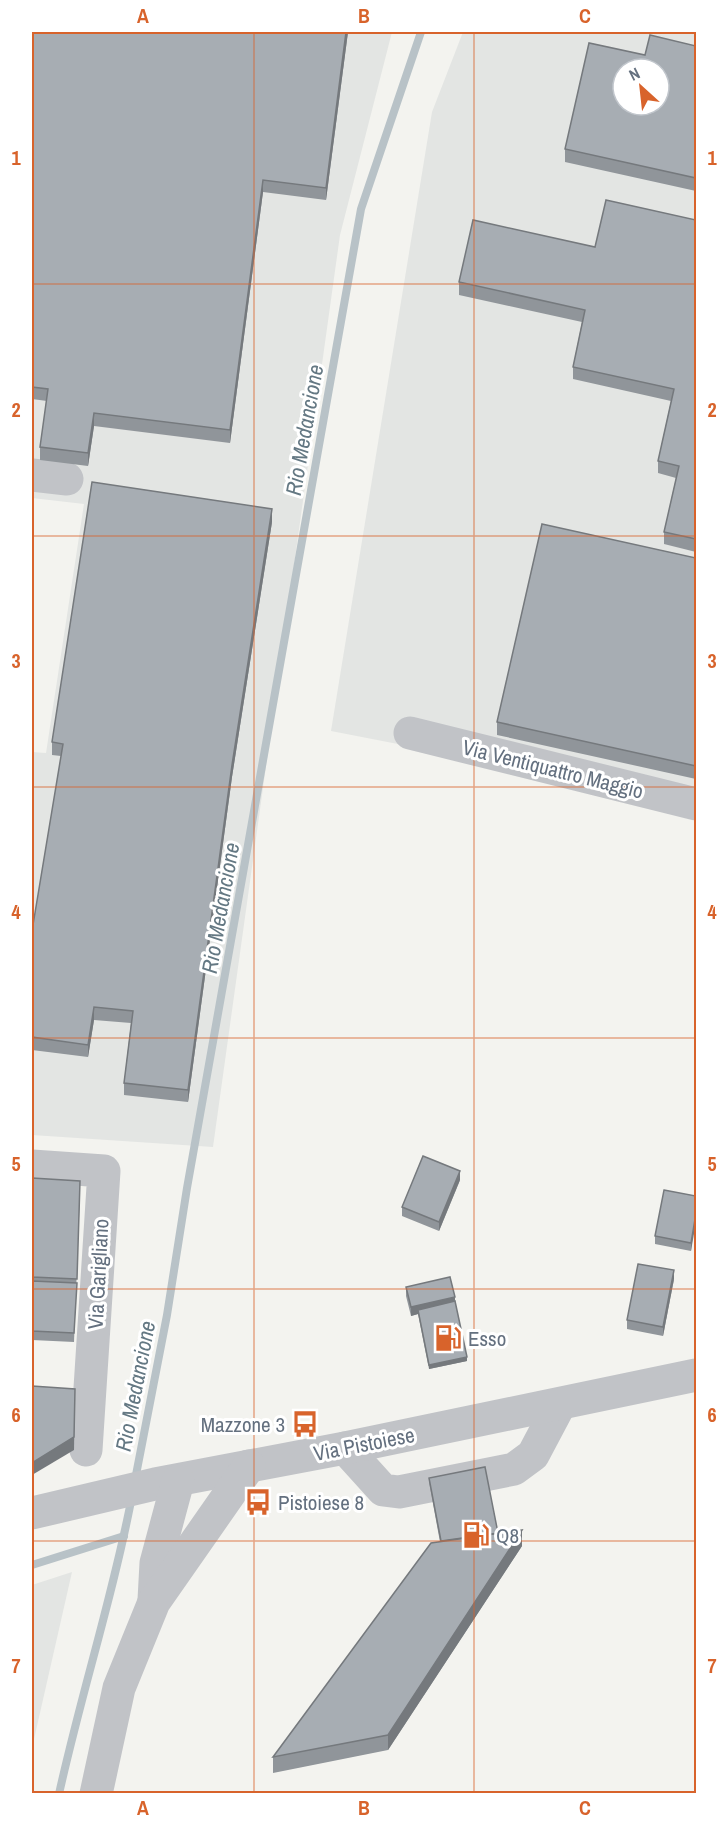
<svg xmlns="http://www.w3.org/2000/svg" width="728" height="1825" font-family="'Archivo Narrow',sans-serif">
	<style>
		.built { fill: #e3e5e3; fill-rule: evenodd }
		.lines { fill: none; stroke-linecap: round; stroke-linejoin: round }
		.stream { stroke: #b8c2c7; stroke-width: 8 }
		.minor { stroke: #c1c3c7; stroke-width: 33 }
		.wall { fill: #90959a }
		.shaded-wall { fill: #75797d }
		.building { fill: #a7adb3; stroke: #75797d; stroke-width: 1.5; fill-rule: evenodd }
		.grid { fill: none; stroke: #d8632b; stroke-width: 1.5; stroke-opacity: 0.55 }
		.labels { text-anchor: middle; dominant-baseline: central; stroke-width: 6; stroke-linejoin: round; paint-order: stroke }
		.street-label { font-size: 21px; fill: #64707f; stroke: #fff }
		.poi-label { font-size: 21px; fill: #64707f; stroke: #fff; text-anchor: start }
		.water-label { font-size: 22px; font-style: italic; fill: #647883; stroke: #fff }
		.neatline { fill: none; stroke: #d8632b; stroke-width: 2 }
		.grid-label { font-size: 20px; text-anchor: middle; font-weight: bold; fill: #d8632b }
	</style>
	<rect width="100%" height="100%" fill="#f3f3ef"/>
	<!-- built -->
	<g class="built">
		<polygon points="32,32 392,32 340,235 213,1147 32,1135 32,752 46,753 84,504 32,498"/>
		<path d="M 463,32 L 696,32 L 696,802 L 331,731 L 432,112 ZM 623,69 L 659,69 L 659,105 L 623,105 Z"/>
		<polygon points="72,1572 32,1748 32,1585"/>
	</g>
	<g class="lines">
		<!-- stream -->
		<g class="stream">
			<polyline points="135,1480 167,1315 187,1188 361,209 421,32"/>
			<polyline points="32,1565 124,1536"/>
			<path d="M 59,1794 C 81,1694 113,1596 132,1496"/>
		</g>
		<!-- minor -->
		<g class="minor">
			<polyline points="32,475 67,479"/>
			<polyline points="410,733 696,804"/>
			<polyline points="32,1166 104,1171 86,1450"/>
			<polyline points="345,1448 383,1490 399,1492 514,1469 533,1455 560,1404"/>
			<polyline points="32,1513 155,1484 345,1448 696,1375"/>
			<polyline points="154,1600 156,1563 178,1481"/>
			<polyline points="96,1794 119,1688 154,1602 249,1466"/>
		</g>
	</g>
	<!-- wall -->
	<g class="wall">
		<polygon points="32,32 348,32 326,200 263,192 230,443 94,426 88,466 40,460 40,447 47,401 32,399"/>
		<polygon points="696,46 696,191 565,162 565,149 645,55"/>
		<polygon points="696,220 696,552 664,544 664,532 676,478 658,473 658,461 671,401 573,379 573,367 582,322 459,295 459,282"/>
		<polygon points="272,522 232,777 188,1102 124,1095 124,1083 131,1023 94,1020 88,1057 32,1050 32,931 61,756 52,755 52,742"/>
		<polygon points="696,558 696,779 497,735 497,722"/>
		<polygon points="32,1178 80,1193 74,1342 32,1340"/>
		<polygon points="460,1180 439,1231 402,1216 402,1207"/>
		<polygon points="696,1196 691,1251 655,1244 655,1236"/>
		<polygon points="674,1279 663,1336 627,1329 627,1320"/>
		<polygon points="406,1287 455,1301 467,1361 429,1369 418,1314 411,1316 406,1296"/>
		<polygon points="429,1478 498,1533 522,1546 388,1750 273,1773 273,1757 440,1542 429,1482"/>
	</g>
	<!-- shaded-wall -->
	<g class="shaded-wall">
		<polygon points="346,32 348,32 326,200 326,188"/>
		<polygon points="263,180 263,192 230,443 230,430"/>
		<polygon points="94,413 94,426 88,466 88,453"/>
		<polygon points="272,509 272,522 232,777 188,1102 188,1090 232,765"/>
		<polygon points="94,1007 94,1020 88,1057 88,1045"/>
		<polygon points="460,1171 460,1180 439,1231 439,1222"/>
		<polygon points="696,1213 696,1222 691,1251 691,1243"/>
		<polygon points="674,1270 674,1279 663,1336 663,1327"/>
		<polygon points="455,1297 455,1306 418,1310 418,1314 411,1316 411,1307"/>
		<polygon points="467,1357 467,1361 429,1369 429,1365"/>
		<polygon points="75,1389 74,1450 32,1475 32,1463"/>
		<polygon points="522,1530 522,1546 388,1750 388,1735"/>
	</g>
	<!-- building -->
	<g class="building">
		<polygon points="32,32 346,32 326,188 263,180 230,430 94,413 88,453 40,447 48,389 32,387"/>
		<path d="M 650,35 L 696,46 L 696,178 L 565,149 L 589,43 L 645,55 ZM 623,69 L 659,69 L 659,105 L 623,105 Z"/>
		<polygon points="606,200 696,220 696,539 664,532 679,466 658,461 674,389 573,367 585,310 459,282 473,220 595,247"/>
		<polygon points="92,482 272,509 232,765 188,1090 124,1083 133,1011 94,1007 88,1045 32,1037 32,931 63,744 52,742"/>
		<polygon points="542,524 696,558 696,766 497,722"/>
		<polygon points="423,1156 460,1171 439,1222 402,1207"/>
		<polygon points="32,1178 80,1181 77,1279 32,1277"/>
		<polygon points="664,1190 696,1196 696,1213 691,1243 655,1236"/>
		<polygon points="638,1264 674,1270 663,1327 627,1320"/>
		<polygon points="450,1277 455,1297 411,1307 406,1287"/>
		<polygon points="32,1281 77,1283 74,1333 32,1331"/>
		<polygon points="455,1301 467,1357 429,1365 418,1310"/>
		<polygon points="32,1386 75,1389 74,1437 32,1463"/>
		<polygon points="485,1467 498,1533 441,1541 429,1478"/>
		<polygon points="522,1530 388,1735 273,1757 431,1543"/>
	</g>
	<!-- grid -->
	<path class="grid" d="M 254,32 L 254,1794M 474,32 L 474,1794M 32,284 L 696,284M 32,536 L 696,536M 32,787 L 696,787M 32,1038 L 696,1038M 32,1289 L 696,1289M 32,1541 L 696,1541"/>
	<!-- icons -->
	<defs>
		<symbol id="fuel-bare" viewBox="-9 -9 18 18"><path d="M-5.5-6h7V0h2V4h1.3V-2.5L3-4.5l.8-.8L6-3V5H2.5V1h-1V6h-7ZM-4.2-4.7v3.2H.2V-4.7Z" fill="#d8632b" stroke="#fff" stroke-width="2.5" paint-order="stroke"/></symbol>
		<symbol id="bus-bare" viewBox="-9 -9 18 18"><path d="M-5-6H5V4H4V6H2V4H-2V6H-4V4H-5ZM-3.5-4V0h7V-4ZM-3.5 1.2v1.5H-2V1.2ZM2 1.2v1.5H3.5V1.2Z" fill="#d8632b" stroke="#fff" stroke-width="2.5" paint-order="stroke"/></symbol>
	</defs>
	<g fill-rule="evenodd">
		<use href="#fuel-bare" x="429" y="1319" width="38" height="38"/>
		<use href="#bus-bare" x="286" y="1405" width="38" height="38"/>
		<use href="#bus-bare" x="239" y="1483" width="38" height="38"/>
		<use href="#fuel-bare" x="457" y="1516" width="38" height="38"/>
	</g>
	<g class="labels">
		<!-- street labels -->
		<g class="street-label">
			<text transform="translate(553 769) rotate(14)">Via Ventiquattro Maggio</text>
			<text transform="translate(98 1274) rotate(-87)">Via Garigliano</text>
			<text transform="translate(364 1444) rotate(-11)">Via Pistoiese</text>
		</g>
		<!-- poi labels -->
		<g class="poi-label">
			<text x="468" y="1338">Esso</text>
			<text x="285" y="1424" text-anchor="end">Mazzone 3</text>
			<text x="278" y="1502">Pistoiese 8</text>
			<text x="496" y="1535">Q8</text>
		</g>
		<!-- water labels -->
		<g class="water-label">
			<text transform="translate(304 430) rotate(-80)">Rio Medancione</text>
			<text transform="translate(220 908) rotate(-80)">Rio Medancione</text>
			<text transform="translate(135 1386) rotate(-79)">Rio Medancione</text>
		</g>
	</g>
	<!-- border -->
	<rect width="728" height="1825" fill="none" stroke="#ffffff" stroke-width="66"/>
	<!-- north arrow -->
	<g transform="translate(641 87) rotate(333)"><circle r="28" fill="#ffffff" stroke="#c1c6cc" stroke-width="1.5"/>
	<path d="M0-4.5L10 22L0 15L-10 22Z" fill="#d8632b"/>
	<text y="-9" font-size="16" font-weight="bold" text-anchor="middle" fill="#64707f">N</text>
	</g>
	<rect x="33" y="33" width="662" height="1759" class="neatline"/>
	<g class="grid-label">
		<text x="143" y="23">A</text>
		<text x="364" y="23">B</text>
		<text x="585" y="23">C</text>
		<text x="16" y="165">1</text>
		<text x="712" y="165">1</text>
		<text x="16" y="417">2</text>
		<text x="712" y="417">2</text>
		<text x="16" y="668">3</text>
		<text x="712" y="668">3</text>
		<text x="16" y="919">4</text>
		<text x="712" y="919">4</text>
		<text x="16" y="1171">5</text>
		<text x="712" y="1171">5</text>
		<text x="16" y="1422">6</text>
		<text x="712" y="1422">6</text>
		<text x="16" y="1673">7</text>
		<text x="712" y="1673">7</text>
		<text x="143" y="1815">A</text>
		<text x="364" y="1815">B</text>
		<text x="585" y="1815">C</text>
	</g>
</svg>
